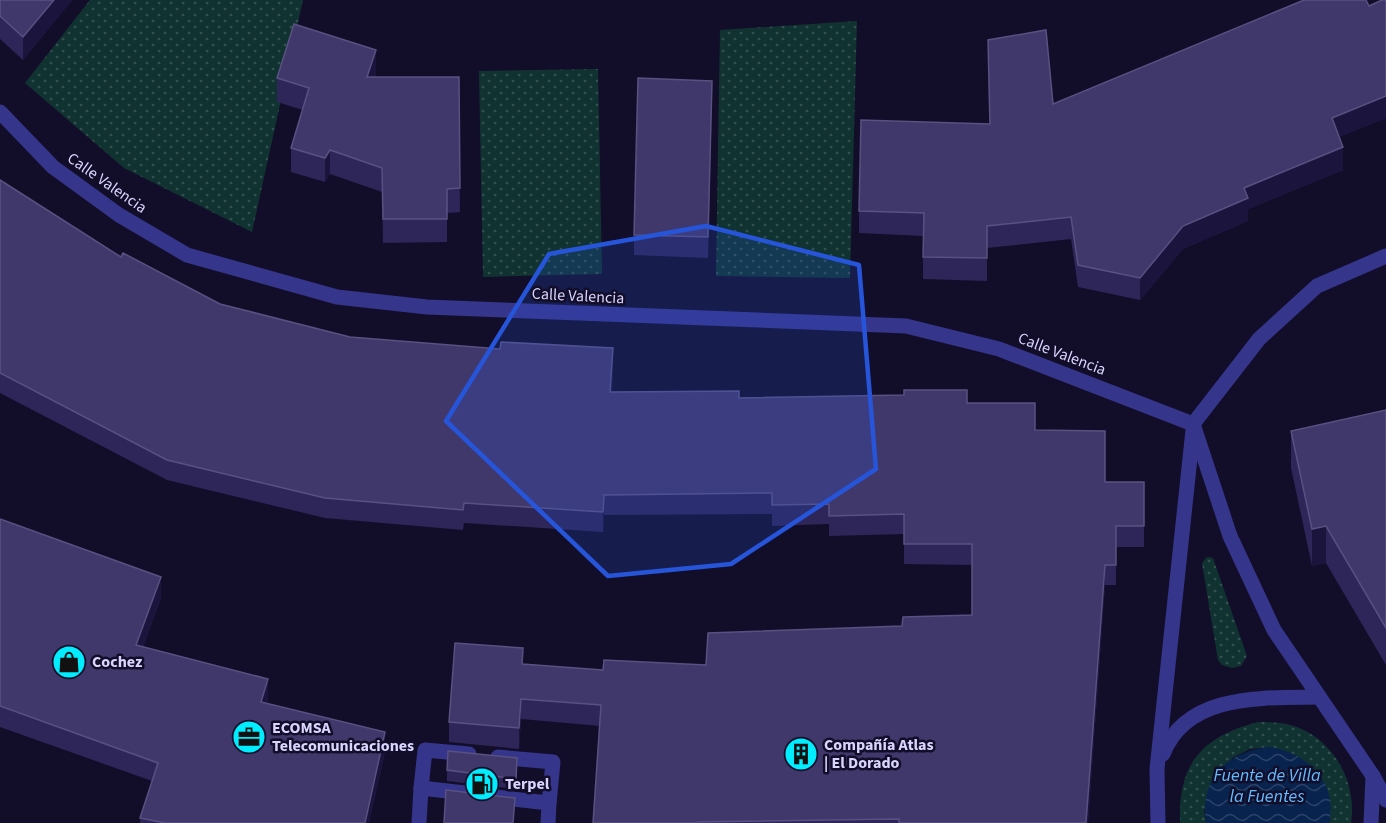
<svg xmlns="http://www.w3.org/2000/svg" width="1386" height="823" font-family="'Source Sans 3',sans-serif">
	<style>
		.grass { fill: url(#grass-dots) }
		.water { fill: url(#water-waves) }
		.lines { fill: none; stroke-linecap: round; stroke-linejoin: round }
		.minor { stroke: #36358c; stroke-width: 15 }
		.wall { fill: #2e2558 }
		.shaded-wall { fill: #1b143d }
		.building { fill: #40386a; stroke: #585181; stroke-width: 1.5 }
		.marked { fill: #2655da; fill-opacity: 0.2; stroke: #2655da; stroke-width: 4.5; stroke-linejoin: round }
		.labels { text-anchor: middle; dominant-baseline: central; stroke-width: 5; stroke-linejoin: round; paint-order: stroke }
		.street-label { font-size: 16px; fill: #d9d5ff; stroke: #120e29 }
		.poi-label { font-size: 16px; font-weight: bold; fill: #d9d5ff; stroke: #120e29; text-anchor: start }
		.water-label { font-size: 18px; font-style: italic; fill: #63bbff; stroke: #120e29 }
	</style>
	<defs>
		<pattern id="grass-dots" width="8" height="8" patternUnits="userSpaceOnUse" patternTransform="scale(1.5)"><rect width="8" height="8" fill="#103331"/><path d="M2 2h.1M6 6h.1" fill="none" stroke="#325050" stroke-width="1.8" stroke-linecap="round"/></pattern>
		<pattern id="water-waves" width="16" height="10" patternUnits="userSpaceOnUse" patternTransform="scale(1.5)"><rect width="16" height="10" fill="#08234e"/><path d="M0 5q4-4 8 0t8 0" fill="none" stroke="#2b4269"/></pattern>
	</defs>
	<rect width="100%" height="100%" fill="#120e29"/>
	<!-- grass -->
	<g class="grass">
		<polygon points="90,0 303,0 252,232 124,168 25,83"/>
		<polygon points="857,21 850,278 716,276 720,30"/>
		<polygon points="598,69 602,274 483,277 479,71"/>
		<polygon points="1207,557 1213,558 1247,656 1241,666 1232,668 1222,665 1218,660 1202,563"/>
		<path d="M 1258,722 C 1267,722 1277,722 1286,724 C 1330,733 1358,780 1351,823 L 1329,823 L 1330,819 L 1271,747 L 1250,749 L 1232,758 L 1204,810 L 1206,823 L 1180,823 C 1178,764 1201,737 1258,722 Z"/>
	</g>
	<!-- water -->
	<path class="water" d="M 1271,747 C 1308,754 1338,782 1329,823 L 1206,823 C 1199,777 1228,751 1271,747 Z"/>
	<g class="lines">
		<!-- minor -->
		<g class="minor">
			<polyline points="0,112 53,167 119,215 187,255 337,297 427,307 906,326 999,349 1193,424"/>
			<polyline points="1193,424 1230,536 1274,630 1373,776 1371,823"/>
			<polyline points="1193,424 1259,339 1317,286 1386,256"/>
			<path d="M 1163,754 C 1187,693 1263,698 1318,697"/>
			<polyline points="498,757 553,762 549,803"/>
			<polyline points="1373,776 1386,800"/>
			<polyline points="421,788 425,750 469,754"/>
			<polyline points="495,797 549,803 548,823"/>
			<polyline points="419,823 421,788 465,793"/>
			<polyline points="1158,823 1157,769 1193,430"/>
		</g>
	</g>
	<!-- wall -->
	<g class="wall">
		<polygon points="0,0 72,0 23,60 0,39"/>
		<polygon points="1386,0 1386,118 1339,137 1343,170 1248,209 1248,221 1183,249 1140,300 1078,287 1071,239 987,248 987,281 923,279 923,236 859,233 859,211 989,124 988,40 1053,104"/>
		<polygon points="376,74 375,77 459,77 460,212 447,213 447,242 383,243 382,192 330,174 325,182 291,172 291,148 303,110 277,102 277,78"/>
		<polygon points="712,101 708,258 634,255 634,235"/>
		<polygon points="0,180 121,257 220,304 350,337 613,369 612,392 739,398 967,403 1035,430 1105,482 1144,482 1144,547 1116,547 1116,585 1105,585 1088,823 593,823 600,726 521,719 519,749 449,742 449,722 523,664 603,670 706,665 902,626 972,615 972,565 904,564 904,534 829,536 829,524 772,526 772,514 604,515 603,532 464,523 463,530 325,518 167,480 0,393"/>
		<polygon points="1386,410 1386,665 1326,563 1312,566 1291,468 1291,431"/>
		<polygon points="0,519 161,598 143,647 268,699 267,703 385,752 369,823 140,823 140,818 152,781 0,727"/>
		<polygon points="517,768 516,789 447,781 447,770"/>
	</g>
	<!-- shaded-wall -->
	<g class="shaded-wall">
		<polygon points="54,0 72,0 23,60 23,37"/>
		<polygon points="376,50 376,74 367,101 367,77"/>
		<polygon points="712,81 712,101 708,258 708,237"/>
		<polygon points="1386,96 1386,118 1332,140 1332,118"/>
		<polygon points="1343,147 1343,170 1248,209 1248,221 1183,249 1140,300 1140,278 1183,226 1244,188"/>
		<polygon points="330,150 330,174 325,182 325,158"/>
		<polygon points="613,348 613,369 610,413 610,392"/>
		<polygon points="604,495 604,515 603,532 603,512"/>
		<polygon points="1326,526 1326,563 1312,566 1312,529"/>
		<polygon points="1105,565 1105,585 1088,823 1086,823"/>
		<polygon points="161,577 161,598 136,665 136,645"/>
		<polygon points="268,679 268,699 261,722 261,702"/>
		<polygon points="521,699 521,719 519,749 519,728"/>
		<polygon points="385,732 385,752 369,823 365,823"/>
	</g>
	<!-- building -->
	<g class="building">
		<polygon points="0,0 54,0 23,37 0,16"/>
		<polygon points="1304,0 1366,0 1369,6 1382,0 1386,0 1386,96 1332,118 1343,147 1244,188 1248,198 1183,226 1140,278 1078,265 1071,217 987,226 987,258 923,257 924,213 859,211 861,120 990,124 988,40 1046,30 1053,104"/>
		<polygon points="294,24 376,50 367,77 459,77 460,188 447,189 447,219 383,219 382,168 330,150 325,158 291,148 309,88 277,78"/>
		<polygon points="638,78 712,81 708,237 634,235"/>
		<polygon points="0,180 121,257 123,253 220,304 350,337 500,349 501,342 613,348 610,392 739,391 739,398 904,395 904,390 967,390 967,403 1035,403 1035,430 1105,431 1105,482 1144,482 1144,526 1116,526 1116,565 1105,565 1086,823 899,823 899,819 698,822 698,823 593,823 601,705 521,699 519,728 449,722 455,643 523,648 522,664 603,670 604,660 706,665 708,633 902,626 903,617 972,615 972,544 904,544 904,514 829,516 829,504 772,505 772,493 604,495 603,512 464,503 463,510 325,498 167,460 0,373"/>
		<polygon points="1386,410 1386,628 1326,526 1312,529 1291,431"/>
		<polygon points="0,519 161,577 136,645 268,679 261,702 385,732 365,823 165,823 140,818 158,763 0,706"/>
		<polygon points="448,751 517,758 516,779 447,770"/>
		<polygon points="446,790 515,798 513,823 444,823"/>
	</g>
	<!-- marked area -->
	<path class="marked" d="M 706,226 L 859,265 L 876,469 L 731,564 L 608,576 L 446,421 L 549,254 Z"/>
	<!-- icons -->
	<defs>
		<symbol id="shop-disc" viewBox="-11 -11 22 22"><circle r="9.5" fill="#01ecff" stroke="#120e29"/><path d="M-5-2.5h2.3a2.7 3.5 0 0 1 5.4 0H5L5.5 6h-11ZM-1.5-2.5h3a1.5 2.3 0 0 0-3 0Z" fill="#111"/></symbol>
		<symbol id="office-disc" viewBox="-11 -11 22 22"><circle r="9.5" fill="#01ecff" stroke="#120e29"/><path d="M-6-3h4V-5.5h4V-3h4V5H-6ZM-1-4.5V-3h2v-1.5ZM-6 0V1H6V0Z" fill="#111"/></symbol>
		<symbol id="building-disc" viewBox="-11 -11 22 22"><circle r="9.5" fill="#01ecff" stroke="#120e29"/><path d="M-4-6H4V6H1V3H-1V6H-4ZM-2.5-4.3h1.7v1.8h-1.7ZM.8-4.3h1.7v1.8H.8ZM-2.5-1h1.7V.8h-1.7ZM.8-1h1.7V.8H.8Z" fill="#111"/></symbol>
		<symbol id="fuel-disc" viewBox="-11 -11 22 22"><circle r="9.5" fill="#01ecff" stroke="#120e29"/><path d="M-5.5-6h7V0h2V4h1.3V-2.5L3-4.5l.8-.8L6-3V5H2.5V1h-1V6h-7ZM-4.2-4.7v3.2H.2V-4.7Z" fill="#111"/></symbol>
	</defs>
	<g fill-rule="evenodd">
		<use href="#shop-disc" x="50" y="643" width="38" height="38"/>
		<use href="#office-disc" x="230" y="718" width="38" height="38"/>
		<use href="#building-disc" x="782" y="735" width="38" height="38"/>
		<use href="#fuel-disc" x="463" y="765" width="38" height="38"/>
	</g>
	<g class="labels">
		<!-- street labels -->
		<g class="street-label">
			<text transform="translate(107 183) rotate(35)">Calle Valencia</text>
			<text transform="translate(578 296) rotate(3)">Calle Valencia</text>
			<text transform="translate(1062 354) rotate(21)">Calle Valencia</text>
		</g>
		<!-- poi labels -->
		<g class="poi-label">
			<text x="92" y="662">Cochez</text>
			<text x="272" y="728">ECOMSA<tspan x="272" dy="18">Telecomunicaciones</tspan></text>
			<text x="824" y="745">Compañía Atlas<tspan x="824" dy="18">| El Dorado</tspan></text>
			<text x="505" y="784">Terpel</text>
		</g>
		<!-- water labels -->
		<g class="water-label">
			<text x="1267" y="775">Fuente de Villa<tspan x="1267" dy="21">la Fuentes</tspan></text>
		</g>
	</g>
</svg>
